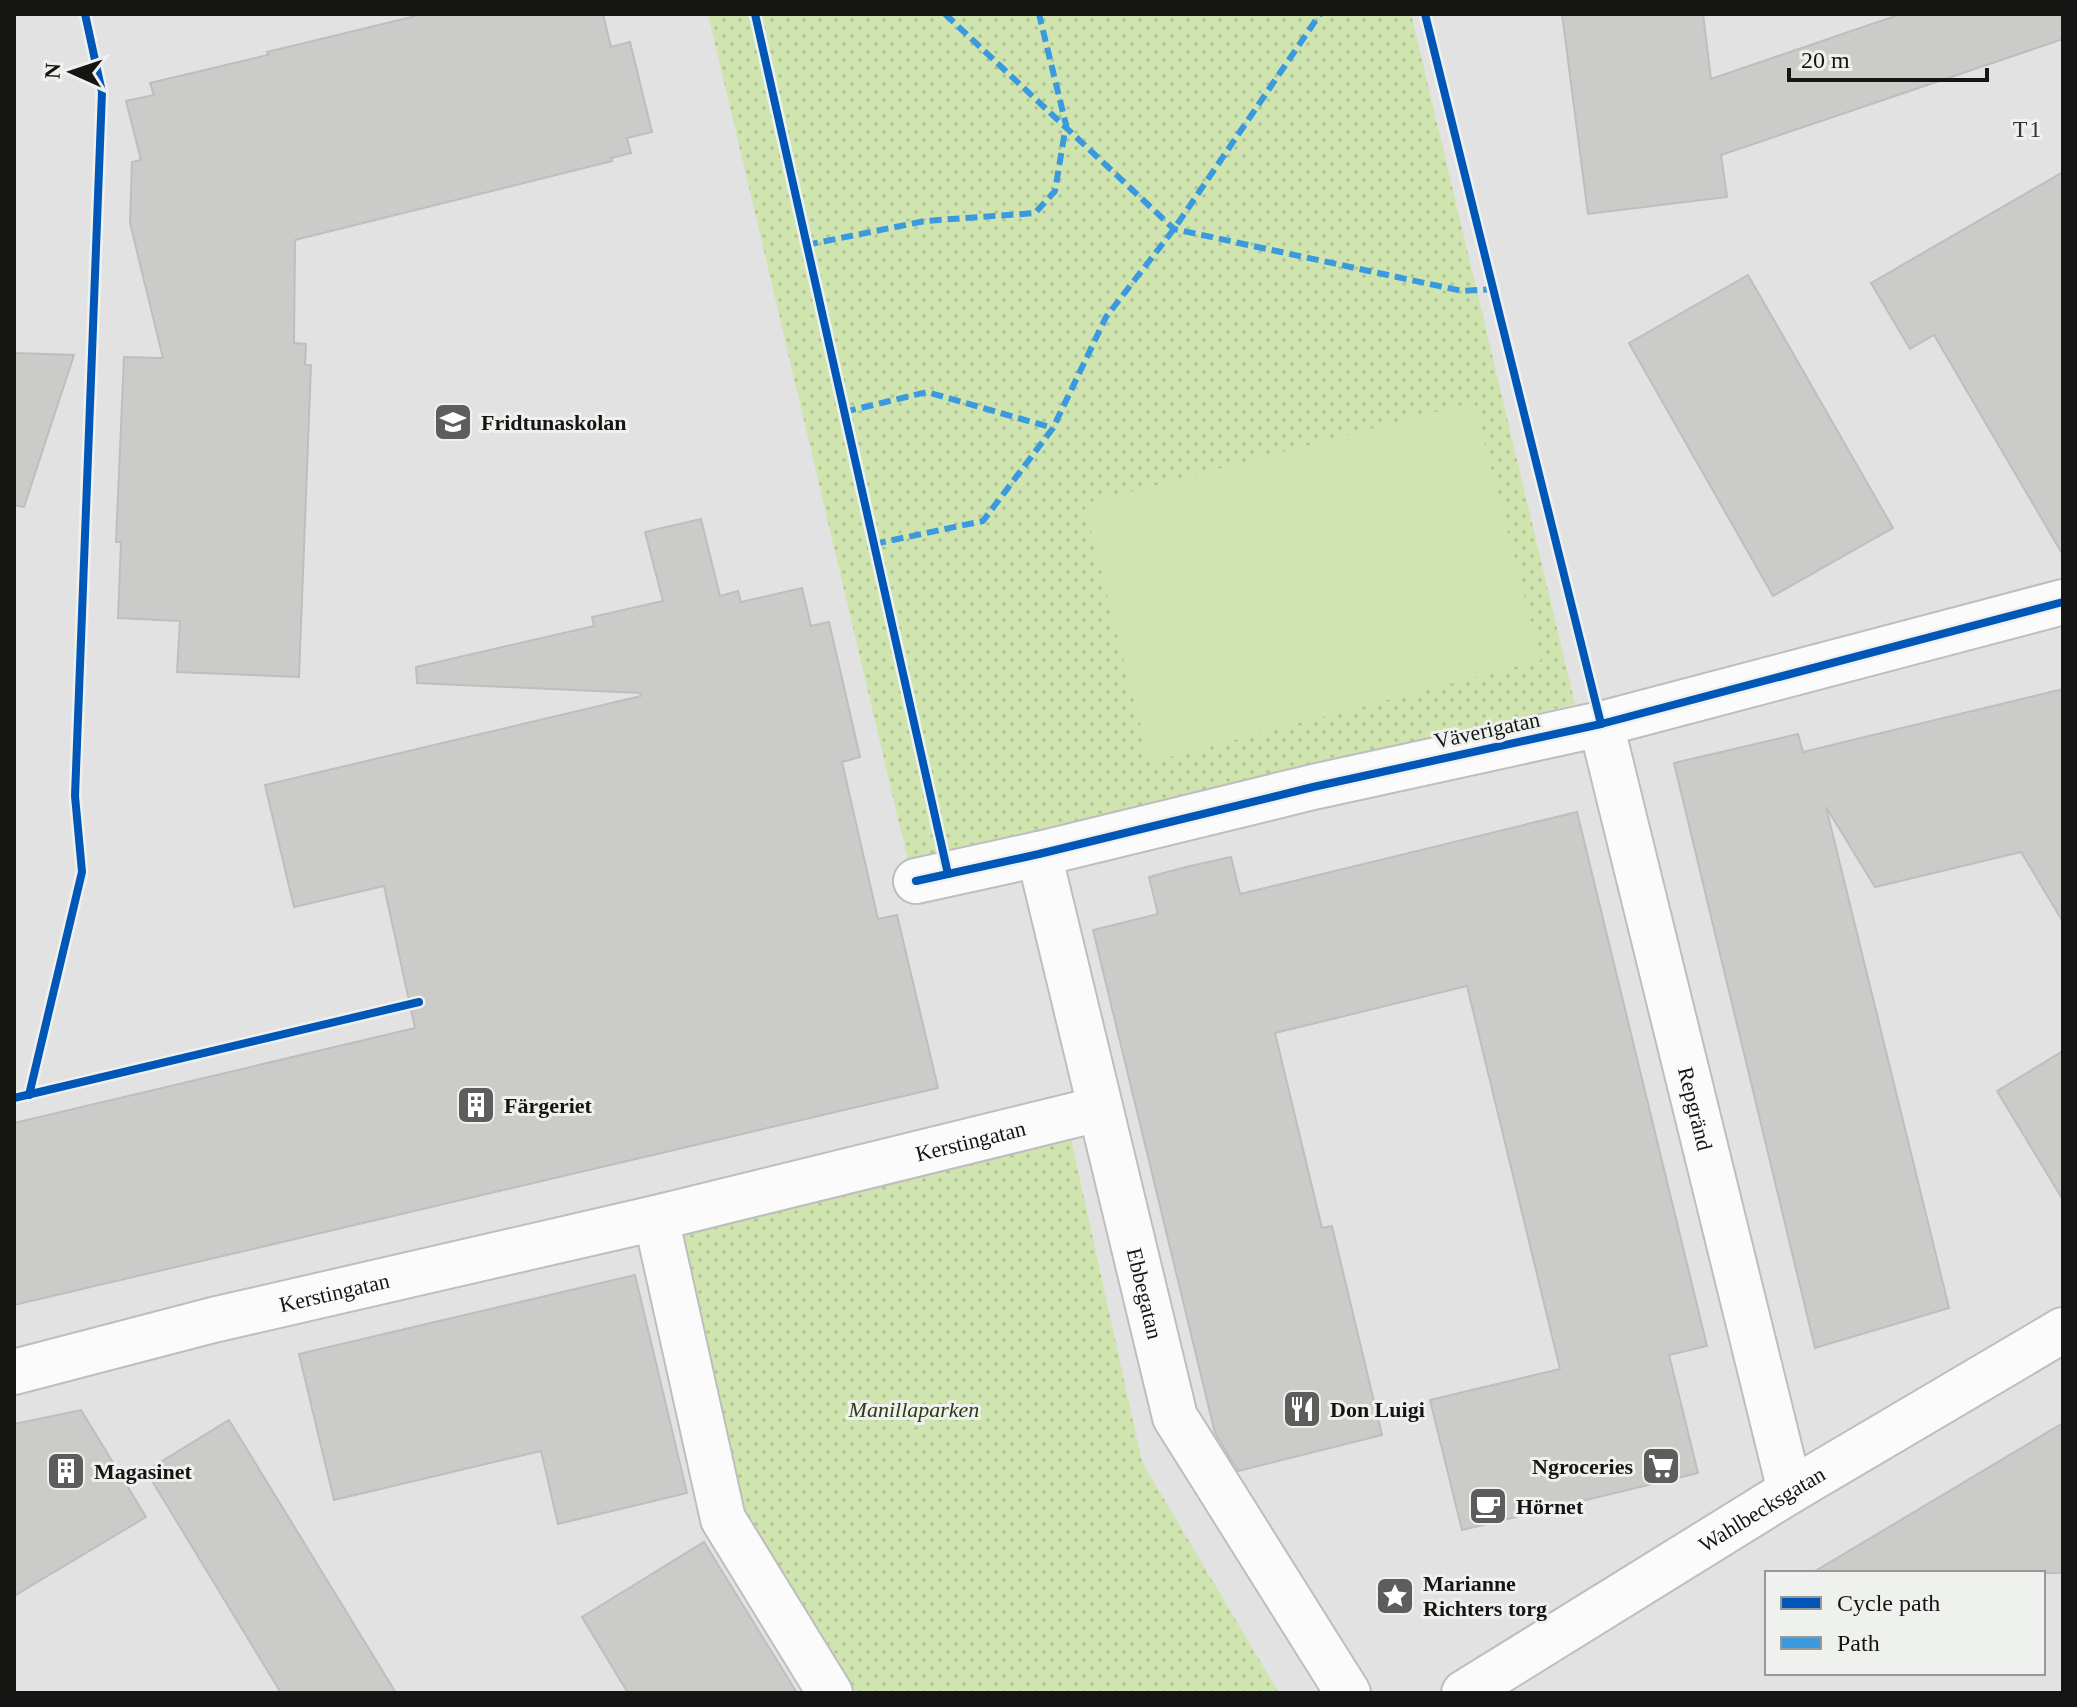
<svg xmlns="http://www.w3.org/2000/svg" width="2077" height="1707" font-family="Georgia,serif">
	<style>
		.grass { fill: url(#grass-dots) }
		.garden { fill: #cfe4af }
		.building { fill: #cbcbca; stroke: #bebebd; stroke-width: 2 }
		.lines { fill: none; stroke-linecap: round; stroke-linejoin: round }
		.street-casing { stroke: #bebebe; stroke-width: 48 }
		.street { stroke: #fbfbfb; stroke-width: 44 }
		.quiet { stroke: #3b9ade; stroke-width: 6; stroke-dasharray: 12 6; stroke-linecap: butt }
		.cycleway-casing { stroke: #eff1ee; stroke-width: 13 }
		.cycleway { stroke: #0057b8; stroke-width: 8 }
		.labels { text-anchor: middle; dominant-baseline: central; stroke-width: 6; stroke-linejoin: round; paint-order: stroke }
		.poi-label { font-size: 22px; font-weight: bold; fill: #151514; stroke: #eff1ee; text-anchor: start }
		.street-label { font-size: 22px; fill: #151514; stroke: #eff1ee }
		.park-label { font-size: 22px; font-style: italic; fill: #2d3b14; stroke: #eff1ee }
		.neighbourhood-label { font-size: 24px; letter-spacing: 2px; fill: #343533; stroke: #eff1ee }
	</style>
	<defs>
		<pattern id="grass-dots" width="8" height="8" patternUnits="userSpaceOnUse" patternTransform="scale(2)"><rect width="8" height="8" fill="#cfe4af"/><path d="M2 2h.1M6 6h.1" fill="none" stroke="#b1c396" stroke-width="1.8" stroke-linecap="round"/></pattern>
	</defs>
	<rect width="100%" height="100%" fill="#e2e2e2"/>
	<!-- grass -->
	<g class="grass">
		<polygon points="708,14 1411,14 1575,704 910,869"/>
		<polygon points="1071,1139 1142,1462 1279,1693 830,1693 723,1519 661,1240"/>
	</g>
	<!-- garden -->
	<polygon class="garden" points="1474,402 1541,660 1150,762 1084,504"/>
	<!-- building -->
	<g class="building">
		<polygon points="424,14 603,14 611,47 630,42 652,132 627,138 631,153 611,158 612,161 295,240 294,343 306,344 305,365 311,365 299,677 177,672 180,621 118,618 121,542 116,542 124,357 163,358 130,223 132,162 141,160 126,101 154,95 150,83 268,55 267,52"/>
		<polygon points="1562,14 1703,14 1711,79 1901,14 2063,14 2063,39 1721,155 1727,197 1588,214"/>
		<polygon points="2063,172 2063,555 1934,335 1910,349 1871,283"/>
		<polygon points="1748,275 1893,528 1773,596 1629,343"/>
		<polygon points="14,353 74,355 24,507 14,505"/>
		<polygon points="701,519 720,596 738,591 741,602 802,588 811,626 829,622 860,757 842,762 878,919 897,915 938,1088 14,1305 14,1123 415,1028 384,886 294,907 265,785 641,696 640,693 417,683 416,667 594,626 592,617 663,601 645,532"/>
		<polygon points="2063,689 2063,922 2021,852 1875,887 1826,807 1949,1308 1815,1348 1674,763 1798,734 1803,752"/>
		<polygon points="1577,812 1707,1346 1669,1355 1698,1473 1462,1530 1430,1400 1560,1369 1467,986 1275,1033 1322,1228 1332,1226 1382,1435 1238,1471 1215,1433 1093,930 1158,914 1149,877 1186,867 1231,857 1240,894"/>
		<polygon points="2063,1051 2063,1200 1997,1091"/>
		<polygon points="635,1275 687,1493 558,1524 541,1451 334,1500 299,1354"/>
		<polygon points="81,1410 146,1517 14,1596 14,1424"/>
		<polygon points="229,1420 396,1693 281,1693 146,1471"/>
		<polygon points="2063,1423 2063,1573 1812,1573"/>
		<polygon points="704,1542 797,1693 628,1693 582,1617"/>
	</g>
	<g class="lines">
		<defs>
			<g id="street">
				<path id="s1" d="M 1601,724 L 1790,1491"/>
				<path id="s2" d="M 1039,854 L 1175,1417 L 1348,1693"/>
				<polyline points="916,881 1039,854 1313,787 1601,724 2063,602"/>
				<polyline points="656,1218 723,1519 830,1693"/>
				<path id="s3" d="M 14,1372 L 213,1320 L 656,1218 L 1099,1109"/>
				<path id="s4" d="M 1464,1693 L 1790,1491 L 2063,1330"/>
			</g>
		</defs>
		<!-- street casing -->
		<use href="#street" class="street-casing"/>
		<!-- street -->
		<use href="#street" class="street"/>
		<!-- quiet -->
		<g class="quiet">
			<polyline points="945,14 1174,229 1462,291 1494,289"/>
			<polyline points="806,245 925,221 1035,213 1055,191 1066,125 1039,14"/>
			<polyline points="844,412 927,392 1053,428"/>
			<polyline points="874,544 983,521 1053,428 1106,317 1174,229 1320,14"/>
		</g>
		<defs>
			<g id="cycleway">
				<polyline points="755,14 948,874"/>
				<polyline points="1425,14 1601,724"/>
				<polyline points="916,881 1039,854 1313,787 1601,724 2063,602"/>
				<polyline points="29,1095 82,872 75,796 102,92 85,14"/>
				<polyline points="14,1098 419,1002"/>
			</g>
		</defs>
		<!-- cycleway casing -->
		<use href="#cycleway" class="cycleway-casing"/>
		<!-- cycleway -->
		<use href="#cycleway" class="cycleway"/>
	</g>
	<!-- icons -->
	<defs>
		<symbol id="school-square" viewBox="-11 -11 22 22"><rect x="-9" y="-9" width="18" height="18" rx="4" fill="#5d5d5c" stroke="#eff1ee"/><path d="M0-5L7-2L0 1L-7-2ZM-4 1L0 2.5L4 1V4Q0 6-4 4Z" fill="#fff"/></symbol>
		<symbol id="building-square" viewBox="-11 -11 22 22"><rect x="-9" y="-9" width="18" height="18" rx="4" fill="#5d5d5c" stroke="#eff1ee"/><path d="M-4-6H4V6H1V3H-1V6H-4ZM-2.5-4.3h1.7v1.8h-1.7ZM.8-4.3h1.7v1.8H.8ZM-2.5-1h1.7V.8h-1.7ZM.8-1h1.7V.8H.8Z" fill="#fff"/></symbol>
		<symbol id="restaurant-square" viewBox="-11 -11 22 22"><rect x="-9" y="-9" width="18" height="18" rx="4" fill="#5d5d5c" stroke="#eff1ee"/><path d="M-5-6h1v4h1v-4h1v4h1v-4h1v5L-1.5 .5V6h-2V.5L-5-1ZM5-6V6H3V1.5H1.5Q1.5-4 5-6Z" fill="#fff"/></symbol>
		<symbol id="supermarket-square" viewBox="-11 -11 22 22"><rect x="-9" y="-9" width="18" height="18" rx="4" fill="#5d5d5c" stroke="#eff1ee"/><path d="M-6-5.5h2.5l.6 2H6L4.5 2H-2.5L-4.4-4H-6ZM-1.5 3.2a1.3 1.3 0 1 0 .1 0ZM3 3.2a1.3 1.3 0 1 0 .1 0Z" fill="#fff"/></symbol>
		<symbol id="cafe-square" viewBox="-11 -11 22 22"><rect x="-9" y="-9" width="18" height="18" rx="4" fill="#5d5d5c" stroke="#eff1ee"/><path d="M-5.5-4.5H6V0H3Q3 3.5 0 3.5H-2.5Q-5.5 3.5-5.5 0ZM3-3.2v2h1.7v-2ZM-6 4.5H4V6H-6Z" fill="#fff"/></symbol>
		<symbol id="sight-square" viewBox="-11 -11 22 22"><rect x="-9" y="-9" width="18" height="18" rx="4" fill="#5d5d5c" stroke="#eff1ee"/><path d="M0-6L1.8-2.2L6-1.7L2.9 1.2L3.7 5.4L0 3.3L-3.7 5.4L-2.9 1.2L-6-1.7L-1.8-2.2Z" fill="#fff"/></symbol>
	</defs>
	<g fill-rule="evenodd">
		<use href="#school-square" x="431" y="400" width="44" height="44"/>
		<use href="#building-square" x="454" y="1083" width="44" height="44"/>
		<use href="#restaurant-square" x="1280" y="1387" width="44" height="44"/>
		<use href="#supermarket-square" x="1639" y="1444" width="44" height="44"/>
		<use href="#building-square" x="44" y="1449" width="44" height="44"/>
		<use href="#cafe-square" x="1466" y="1484" width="44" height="44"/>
		<use href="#sight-square" x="1373" y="1574" width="44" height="44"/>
	</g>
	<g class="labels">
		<!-- poi labels -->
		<g class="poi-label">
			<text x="481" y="422">Fridtunaskolan</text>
			<text x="504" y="1105">Färgeriet</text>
			<text x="1330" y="1409">Don Luigi</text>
			<text x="1633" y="1466" text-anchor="end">Ngroceries</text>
			<text x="94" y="1471">Magasinet</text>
			<text x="1516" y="1506">Hörnet</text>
			<text x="1423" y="1583">Marianne<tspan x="1423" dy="25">Richters torg</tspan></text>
		</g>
		<!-- street labels -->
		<g class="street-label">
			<text transform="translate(1487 730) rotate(-12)">Väverigatan</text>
			<text stroke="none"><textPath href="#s1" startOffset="396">Repgränd</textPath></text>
			<text stroke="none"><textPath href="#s3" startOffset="984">Kerstingatan</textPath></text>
			<text stroke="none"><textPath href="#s3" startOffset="330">Kerstingatan</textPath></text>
			<text stroke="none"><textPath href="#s2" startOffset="452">Ebbegatan</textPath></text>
			<text stroke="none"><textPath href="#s4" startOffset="350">Wahlbecksgatan</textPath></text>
		</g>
		<!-- park labels -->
		<g class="park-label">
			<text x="914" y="1409">Manillaparken</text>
		</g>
		<!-- neighbourhood labels -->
		<g class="neighbourhood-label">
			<text x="2028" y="129">T1</text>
		</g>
	</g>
	<!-- border -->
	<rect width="2077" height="1707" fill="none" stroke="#151514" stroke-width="32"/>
	<!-- legend -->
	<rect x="1765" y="1571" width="280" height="104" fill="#eff1ee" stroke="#989997" stroke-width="2"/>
	<rect x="1781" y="1597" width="40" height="12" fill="#0057b8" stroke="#989997" stroke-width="2"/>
	<text x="1837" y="1611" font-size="24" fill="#151514">Cycle path</text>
	<rect x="1781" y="1637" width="40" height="12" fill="#3b9ade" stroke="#989997" stroke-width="2"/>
	<text x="1837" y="1651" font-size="24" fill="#151514">Path</text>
	<!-- north arrow -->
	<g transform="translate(72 72) rotate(273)" stroke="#eff1ee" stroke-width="6" paint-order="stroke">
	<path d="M0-6L14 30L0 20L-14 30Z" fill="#151514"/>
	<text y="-12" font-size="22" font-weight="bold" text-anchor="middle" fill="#151514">N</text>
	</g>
	<!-- scale -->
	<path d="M1789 68v12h198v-12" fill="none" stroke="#151514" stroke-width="4"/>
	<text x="1801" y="68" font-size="24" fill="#151514" stroke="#eff1ee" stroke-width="6" paint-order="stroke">20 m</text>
</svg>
